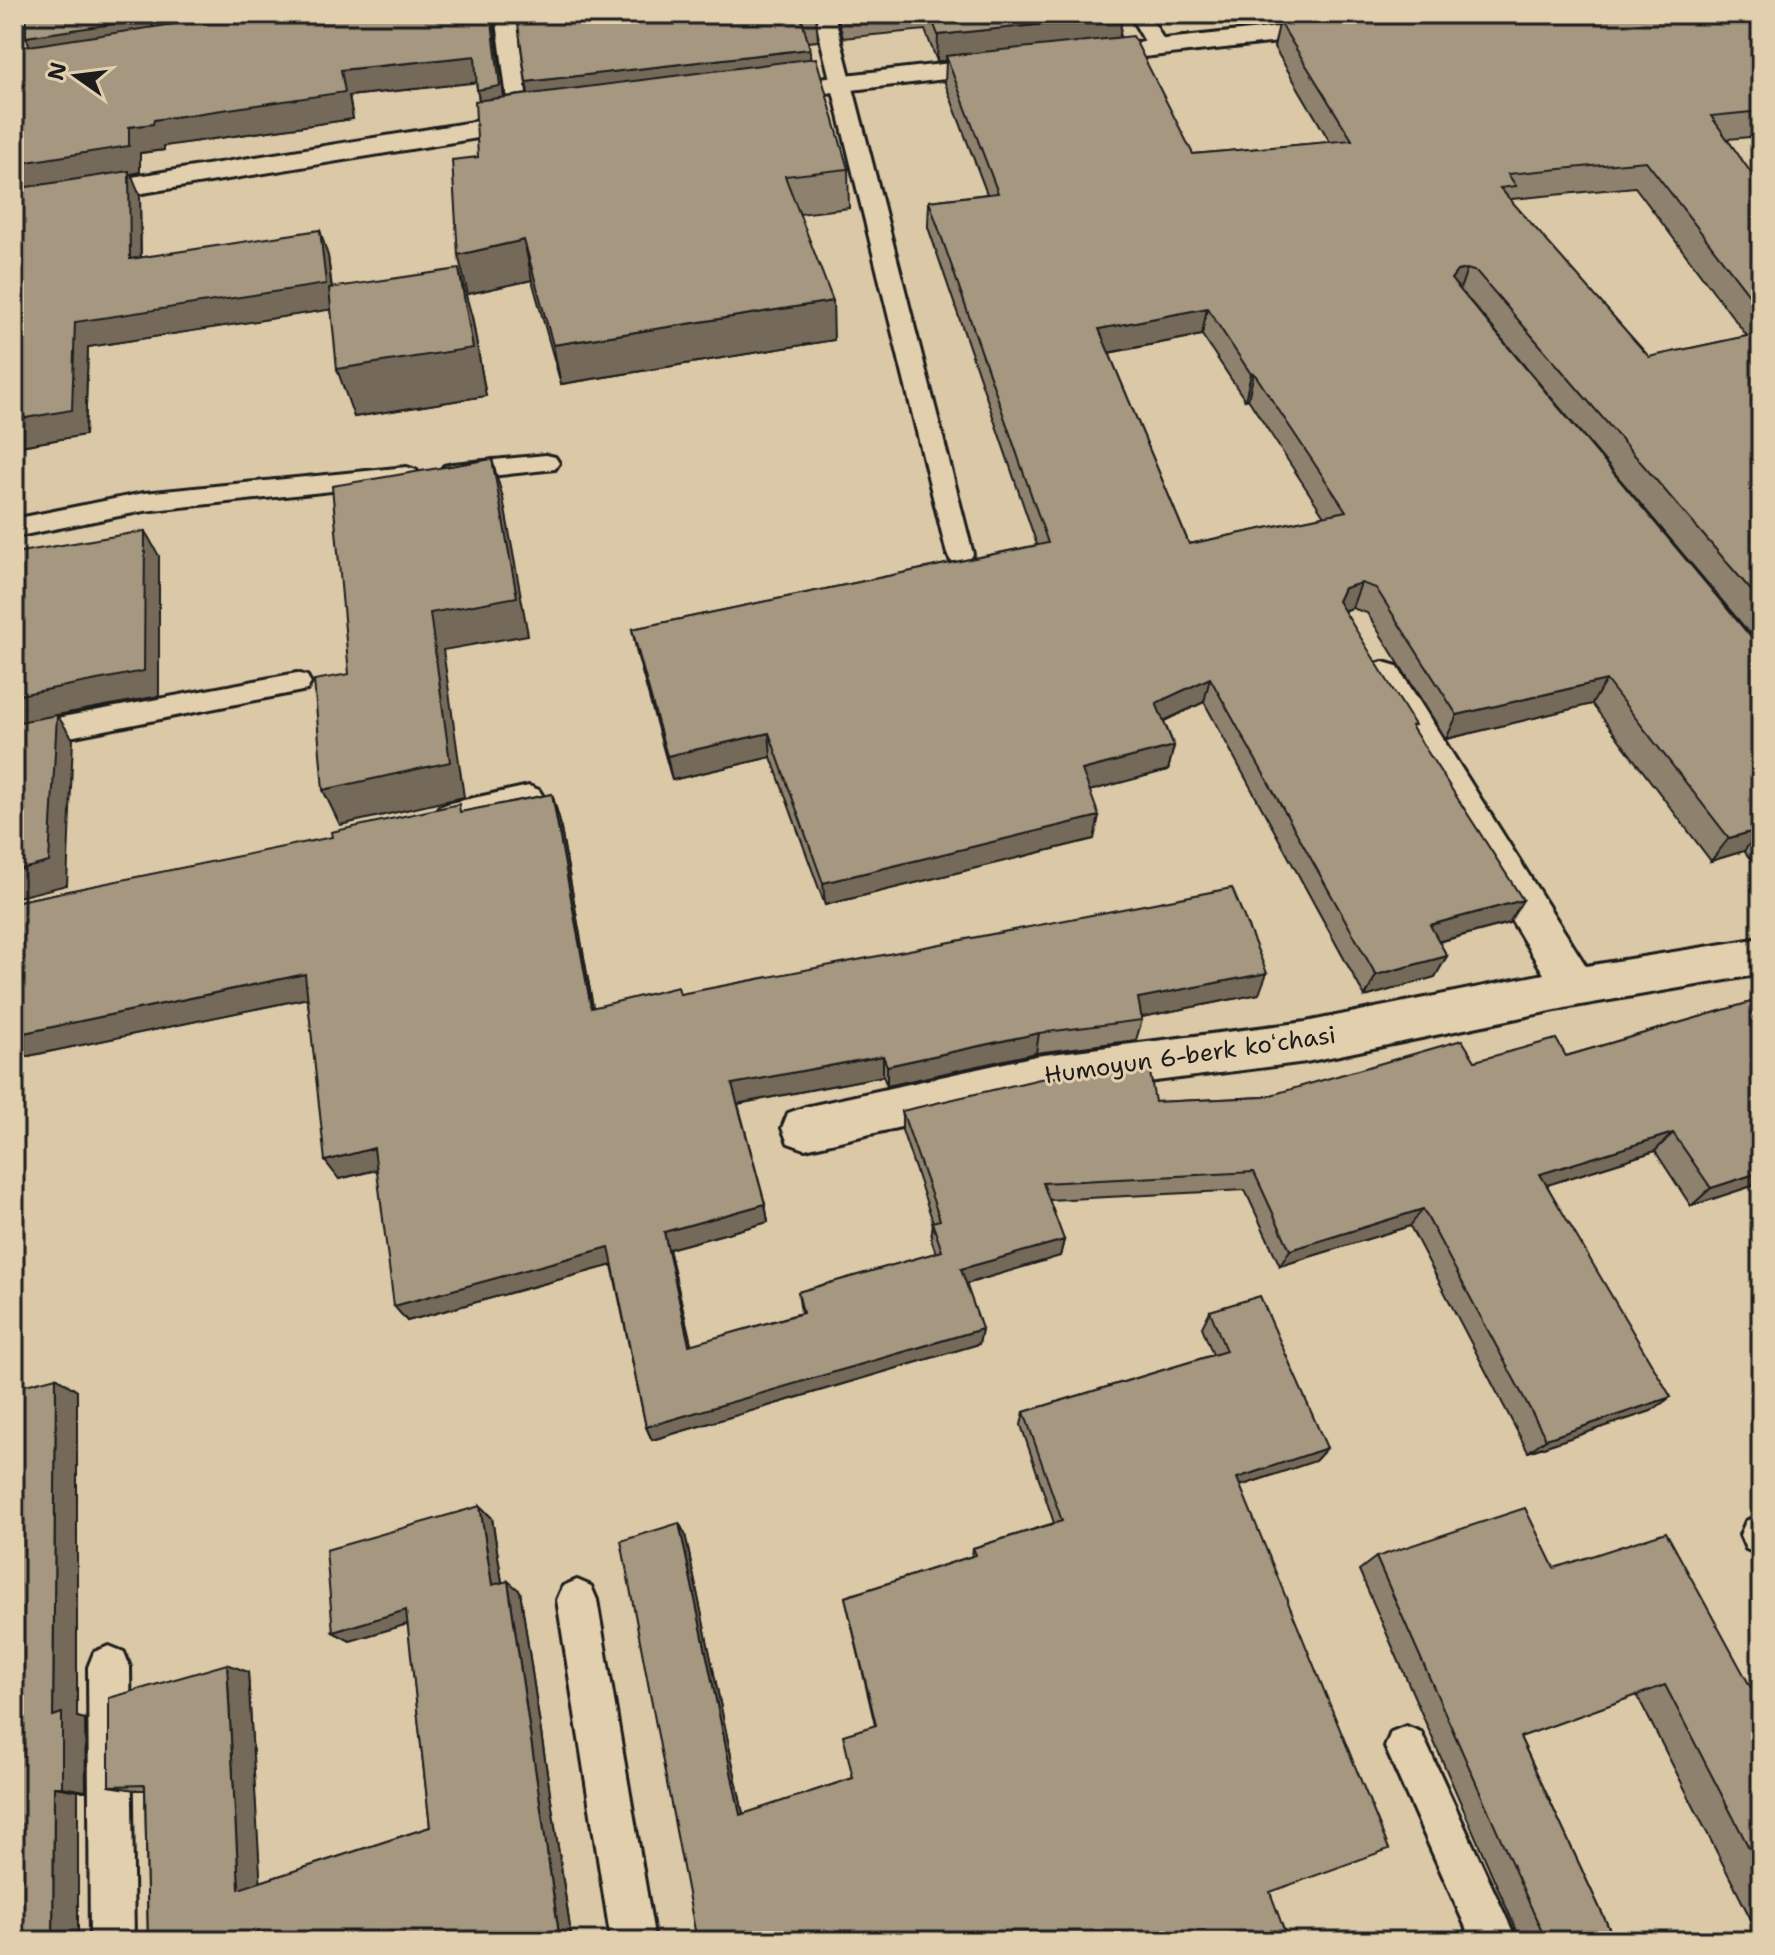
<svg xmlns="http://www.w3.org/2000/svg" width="1775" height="1955" font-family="'Shantell Sans',sans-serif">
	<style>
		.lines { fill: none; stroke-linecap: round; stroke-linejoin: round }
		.lane-casing { stroke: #1c1c1c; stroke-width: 6 }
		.street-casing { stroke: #1c1c1c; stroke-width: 6 }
		.lane { fill: #e2cfad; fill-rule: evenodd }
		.street { fill: #e2cfad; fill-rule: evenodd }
		.wall { fill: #8e826e; stroke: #1c1c1c; stroke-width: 2; fill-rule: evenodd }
		.shaded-wall { fill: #746a5a; stroke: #1c1c1c; stroke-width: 2 }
		.building { fill: #a59780; stroke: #1c1c1c; stroke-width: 2; fill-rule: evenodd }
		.labels { text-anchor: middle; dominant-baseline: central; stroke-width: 6; stroke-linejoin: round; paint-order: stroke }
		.street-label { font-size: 24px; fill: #1c1c1c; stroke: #e2cfad }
	</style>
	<rect width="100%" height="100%" fill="#dac8a7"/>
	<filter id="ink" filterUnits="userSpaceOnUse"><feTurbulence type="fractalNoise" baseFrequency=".0125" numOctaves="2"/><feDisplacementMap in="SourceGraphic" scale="16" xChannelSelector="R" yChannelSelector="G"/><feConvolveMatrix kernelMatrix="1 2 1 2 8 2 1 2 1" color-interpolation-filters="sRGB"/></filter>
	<g filter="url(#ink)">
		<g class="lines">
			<defs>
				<g id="lane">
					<polygon points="496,14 516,14 518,28 563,23 573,29 563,35 519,40 530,122 520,128 510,122"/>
					<polygon points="814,14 834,14 973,554 969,561 960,563 951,561 947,554"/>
					<polygon points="1129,14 1149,14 1168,48 1165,52 1151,52"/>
					<polygon points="63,54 73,60 70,64 14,73 14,61"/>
					<polygon points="546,455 555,457 559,463 555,469 453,480 444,478 440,472 444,466 453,464"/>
					<polygon points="407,467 416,470 420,476 416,482 144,511 14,537 14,519 144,493"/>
					<polygon points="297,673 307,676 311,683 307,690 14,748 14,726"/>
					<polygon points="529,786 539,790 544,798 539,806 450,827 439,823 435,815 439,807 450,803"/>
					<polygon points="1761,1514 1761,1554 1760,1555 1746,1549 1740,1535 1746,1521"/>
					<polygon points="577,1580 591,1586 597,1600 655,1941 611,1941 557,1600 563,1586"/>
					<polygon points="109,1646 124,1652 130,1667 134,1941 90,1941 88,1667 94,1652"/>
					<polygon points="1406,1726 1421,1732 1517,1941 1472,1941 1385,1747 1391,1732"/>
				</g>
				<g id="street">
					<polygon points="1334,21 1343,23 1347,29 1343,35 1080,64 1070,62 1066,56 1070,50 1080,48"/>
					<polygon points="1004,57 1014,59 1018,65 1014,71 766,100 756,98 752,92 756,86 766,84"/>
					<polygon points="535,112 545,115 549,121 545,127 14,214 14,196"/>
					<polygon points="1383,662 1397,666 1586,966 1761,938 1761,974 1575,1006 1306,1062 1036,1096 805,1149 788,1143 782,1128 788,1113 805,1107 1036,1056 1306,1022 1544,974 1364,676 1369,666"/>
				</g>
			</defs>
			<!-- lane casing -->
			<use href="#lane" class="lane-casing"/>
			<!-- street casing -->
			<use href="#street" class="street-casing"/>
			<!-- lane -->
			<use href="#lane" class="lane"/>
			<!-- street -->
			<use href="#street" class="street"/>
		</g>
		<!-- wall -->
		<g class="wall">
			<polygon points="26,14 152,14 153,27 240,14 493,14 504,97 528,94 518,14 816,14 818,41 808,42 811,58 848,169 849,208 799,214 834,340 561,384 532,280 468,294 478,157 479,100 476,82 349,96 353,119 164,146 164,150 140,153 140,172 131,174 140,196 141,258 328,256 332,288 472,317 486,396 354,417 331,309 88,347 85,435 14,447 14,69 21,68 30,46 26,37"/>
			<path d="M 837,14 L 1121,14 L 1120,38 L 1193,154 L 1330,142 L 1274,47 L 1279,24 L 1262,26 L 1254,14 L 1761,14 L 1761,136 L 1727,139 L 1761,187 L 1761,647 L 1470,301 L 1761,649 L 1761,873 L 1744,851 L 1711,861 L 1592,704 L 1446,739 L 1367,613 L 1352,608 L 1344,611 L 1413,729 L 1509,923 L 1439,942 L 1447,956 L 1435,977 L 1365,997 L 1204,702 L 1164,721 L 1174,746 L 1168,770 L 1089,791 L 1094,839 L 825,905 L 771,757 L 672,780 L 637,654 L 632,629 L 1037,545 L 928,227 L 929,201 L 987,194 L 945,83 L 946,61 L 937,61 L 925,30 L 843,38 ZM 1635,187 L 1747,336 L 1649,357 L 1511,201 L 1512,199 ZM 1202,335 L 1245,400 L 1248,399 L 1324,516 L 1189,544 L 1109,353 Z"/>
			<polygon points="552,794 559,818 593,1008 680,994 1259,994 1141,1017 1142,1020 1136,1040 1036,1053 887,1086 883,1076 738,1104 765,1204 768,1222 669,1249 691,1345 801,1313 798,1292 936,1253 931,1239 933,1222 902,1130 902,1111 1155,1102 1264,1097 1475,1061 1566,1056 1761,999 1761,1183 1691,1206 1655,1151 1547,1185 1651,1411 1528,1452 1410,1226 1280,1266 1245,1190 1049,1200 1064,1240 1060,1256 966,1284 982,1329 979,1344 652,1440 646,1427 612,1265 407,1321 377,1170 339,1179 307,998 14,1059 14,902"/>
			<polygon points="1210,1311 1327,1448 1315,1461 1240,1486 697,1941 679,1523 685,1534 743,1814 853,1778 875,1725 845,1597 972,1556 973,1548 1054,1523 1021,1425 1024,1412 1213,1355 1202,1327"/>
			<polygon points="56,1377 77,1391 77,1717 85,1719 86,1791 78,1791 14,1941"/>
			<polygon points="480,1506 492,1518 502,1582 520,1591 572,1941 148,1941 145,1790 135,1790 109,1786 248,1672 260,1882 430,1827 408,1624 350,1641 333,1632"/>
			<polygon points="1376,1557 1554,1568 1761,1706 1761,1939 1637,1695 1520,1737 1615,1941 1521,1941 1359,1570"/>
		</g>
		<!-- shaded-wall -->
		<g class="shaded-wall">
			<polygon points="146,14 152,14 153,37 34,55 26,37"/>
			<polygon points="491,14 493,14 506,112 483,116 477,90"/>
			<polygon points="1264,14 1374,14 1279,21 1279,24 1262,26"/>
			<polygon points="1122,16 1119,42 946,56 946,61 937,61 938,35"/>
			<polygon points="810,49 811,75 531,109 526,82"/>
			<polygon points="475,56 480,82 349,96 353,119 164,146 164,150 140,153 140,172 131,174 140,196 141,285 14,191 14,164 154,120 341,70"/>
			<polygon points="320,230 328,256 334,309 88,347 85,435 14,447 14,420 75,322"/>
			<polygon points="524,240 532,280 468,294 458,255"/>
			<polygon points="459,269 472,317 486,396 354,417 337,369"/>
			<polygon points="1467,269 1458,295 1451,279 1457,271"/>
			<polygon points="833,301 834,340 561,384 553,345"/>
			<polygon points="1207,308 1202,335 1096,355 1099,329"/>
			<polygon points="1254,373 1248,399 1245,400 1251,374"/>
			<polygon points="492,459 503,498 528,635 443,650 464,797 340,825 323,790 430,613"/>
			<polygon points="145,531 159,556 159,696 57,715 73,739 67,885 14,898 14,696"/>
			<polygon points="1361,583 1352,608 1335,613 1338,601 1344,588"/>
			<polygon points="1210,678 1204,702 1151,727 1156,703"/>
			<polygon points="1606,680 1592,704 1446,739 1457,715"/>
			<polygon points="769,733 771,757 672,780 667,756"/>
			<polygon points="1174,746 1168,770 1078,794 1082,770"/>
			<polygon points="552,794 559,818 597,1029 591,1008"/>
			<polygon points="1099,816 1094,839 825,905 823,883"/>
			<polygon points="1761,829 1744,851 1711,861 1729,838"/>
			<polygon points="1523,900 1509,923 1418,947 1430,925"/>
			<polygon points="1447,956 1435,977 1365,997 1376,975"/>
			<polygon points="1267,973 1259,994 1132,1019 1138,998"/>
			<polygon points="305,974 318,996 14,1059 14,1035"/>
			<polygon points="1039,1033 1036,1053 887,1086 887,1066"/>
			<polygon points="883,1056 883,1076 736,1104 732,1084"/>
			<polygon points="1673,1133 1655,1151 1525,1192 1540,1174"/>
			<polygon points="374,1148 387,1167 339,1179 325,1161"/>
			<polygon points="1761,1172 1761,1183 1691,1206 1711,1188"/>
			<polygon points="765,1204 768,1222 669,1249 695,1360 689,1345 664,1232"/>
			<polygon points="1423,1209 1410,1226 1280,1266 1290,1250"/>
			<polygon points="1064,1240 1060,1256 959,1286 961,1269"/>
			<polygon points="609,1247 616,1264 407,1321 394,1306"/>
			<polygon points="982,1329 979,1344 652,1440 646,1427"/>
			<polygon points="56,1377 77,1391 77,1717 85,1719 86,1791 62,1787 53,1716"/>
			<polygon points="1671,1397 1651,1411 1528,1452 1546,1439"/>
			<polygon points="1327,1448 1315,1461 1228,1490 1237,1478"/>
			<polygon points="480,1506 492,1518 504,1595 492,1585"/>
			<polygon points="679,1523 685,1534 744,1818 740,1815"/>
			<polygon points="508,1581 520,1591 572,1941 560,1941"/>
			<polygon points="406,1610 421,1620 350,1641 333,1632"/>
			<polygon points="227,1664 248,1672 261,1890 239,1889"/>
			<polygon points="54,1787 78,1791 78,1941 53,1941"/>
		</g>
		<!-- building -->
		<g class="building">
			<polygon points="26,14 146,14 146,19 26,37"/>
			<polygon points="240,14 491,14 500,86 477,90 475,56 341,70 345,92 154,120 153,124 129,127 129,146 14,164 14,69 21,68 22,47"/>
			<polygon points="544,14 816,14 817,15 801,17 810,49 526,82 517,17"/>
			<polygon points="930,14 1121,14 1122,16 938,35"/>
			<path d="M 1344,14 L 1761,14 L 1761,111 L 1711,116 L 1761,187 L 1761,310 L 1646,161 L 1508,174 L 1516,186 L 1500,188 L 1649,357 L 1761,333 L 1761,602 L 1477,272 L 1467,269 L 1457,271 L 1451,279 L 1761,649 L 1761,829 L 1729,838 L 1606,680 L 1457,715 L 1376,588 L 1361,583 L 1344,588 L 1338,601 L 1415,725 L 1411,726 L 1523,900 L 1430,925 L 1447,956 L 1376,975 L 1210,678 L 1156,703 L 1174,746 L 1082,770 L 1099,816 L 823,883 L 769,733 L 667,756 L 632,629 L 1048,543 L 929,201 L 998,193 L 946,56 L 1133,36 L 1193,154 L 1352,140 L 1279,21 ZM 1207,308 L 1251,374 L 1254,373 L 1346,511 L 1189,544 L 1099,329 Z"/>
			<polygon points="816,58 848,169 785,176 833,301 553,345 524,240 458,255 452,160 478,157 475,101"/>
			<polygon points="129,171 130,259 320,230 326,284 75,322 72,410 14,420 14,189"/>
			<polygon points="459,269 473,348 337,369 329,288"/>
			<polygon points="492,459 517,597 430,613 450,762 323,790 314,680 349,674 332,486"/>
			<polygon points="145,531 144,671 14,696 14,553"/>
			<polygon points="57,715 49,862 14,871 14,723"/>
			<polygon points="552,794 591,1008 678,987 680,994 1232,888 1267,973 1138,998 1142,1020 1039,1033 887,1066 883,1056 732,1084 765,1204 664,1232 689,1345 803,1313 798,1292 942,1251 932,1222 940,1220 902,1111 1040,1079 1149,1066 1155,1102 1264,1097 1462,1040 1475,1061 1556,1039 1566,1056 1761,999 1761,1172 1711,1188 1673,1133 1540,1174 1671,1397 1546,1439 1423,1209 1290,1250 1254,1172 1043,1183 1064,1240 961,1269 982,1329 646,1427 609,1247 394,1306 374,1148 325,1161 305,974 14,1035 14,902 332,837 331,832 459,804 460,812"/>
			<polygon points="1260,1296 1327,1448 1237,1478 1389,1849 1270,1892 1288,1941 697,1941 621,1541 679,1523 740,1815 853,1778 843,1735 876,1725 845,1597 976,1555 973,1548 1062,1521 1024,1412 1226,1351 1210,1311"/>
			<polygon points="56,1377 53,1716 62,1713 62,1787 54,1787 53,1941 14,1941 14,1388"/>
			<polygon points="480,1506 492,1585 508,1581 560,1941 148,1941 145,1785 109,1786 109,1698 227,1664 239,1889 430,1827 406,1610 333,1632 326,1550"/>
			<polygon points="1525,1508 1554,1568 1666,1532 1761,1706 1761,1871 1665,1685 1520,1737 1615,1941 1546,1941 1376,1557"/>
		</g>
	</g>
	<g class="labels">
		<!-- street labels -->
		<g class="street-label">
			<text transform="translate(1190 1055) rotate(-8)">Humoyun 6-berk koʻchasi</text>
		</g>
	</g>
	<!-- margin -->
	<rect width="1775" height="1955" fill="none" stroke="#e2cfad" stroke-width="48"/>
	<rect x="24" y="24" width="1727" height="1907" fill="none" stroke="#1c1c1c" stroke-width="3" filter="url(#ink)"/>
	<!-- north arrow -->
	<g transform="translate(76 76) rotate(284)" stroke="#e2cfad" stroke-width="6" paint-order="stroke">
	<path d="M0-6L14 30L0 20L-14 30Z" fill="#1c1c1c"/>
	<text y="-12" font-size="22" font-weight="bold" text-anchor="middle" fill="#1c1c1c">N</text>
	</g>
</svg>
